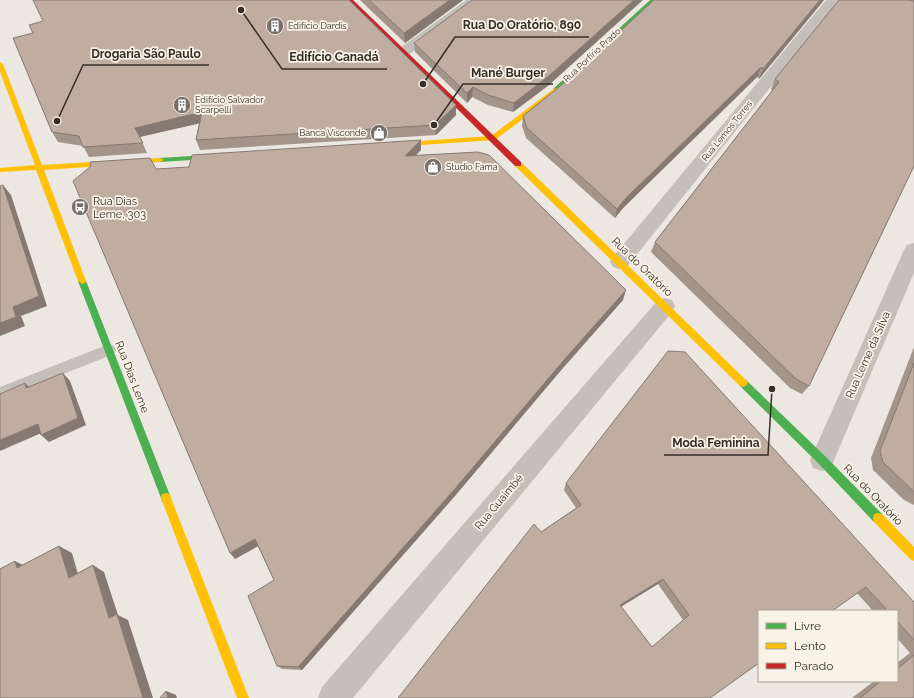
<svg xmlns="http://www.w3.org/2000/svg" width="914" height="698" font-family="Raleway,sans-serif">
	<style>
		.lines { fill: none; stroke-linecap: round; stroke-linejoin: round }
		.lane { fill: #c5bfb9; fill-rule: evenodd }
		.street { fill: #c5bfb9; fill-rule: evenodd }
		.fast { fill: #4caf50; fill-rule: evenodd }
		.slow { fill: #ffc107; fill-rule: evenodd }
		.jam { fill: #c62828; fill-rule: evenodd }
		.wall { fill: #a4958b; fill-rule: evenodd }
		.shaded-wall { fill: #867971 }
		.building { fill: #bfada2; stroke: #867971; fill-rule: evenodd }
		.labels { text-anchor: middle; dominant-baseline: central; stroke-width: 3.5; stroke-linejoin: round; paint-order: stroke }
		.far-poi-label { font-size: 9px; fill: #362d27; stroke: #f9f2e7; text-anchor: start }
		.far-street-label { font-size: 9px; fill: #362d27; stroke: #f9f2e7 }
		.poi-label { font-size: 11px; fill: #362d27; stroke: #f9f2e7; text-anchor: start }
		.street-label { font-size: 11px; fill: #362d27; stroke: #f9f2e7 }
		.leader { fill: none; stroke: #362d27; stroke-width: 1.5 }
		.callout-dot { fill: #362d27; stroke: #f9f2e7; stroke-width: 1.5 }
		.callout-label { font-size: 12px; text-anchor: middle; font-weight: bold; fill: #362d27; stroke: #f9f2e7; stroke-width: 3.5; stroke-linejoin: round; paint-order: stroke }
	</style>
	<rect width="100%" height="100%" fill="#ece7e0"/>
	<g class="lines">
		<!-- lane -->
		<polygon class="lane" points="109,344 114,346 116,350 114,354 0,399 0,387"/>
		<!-- street -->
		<g class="street">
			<polygon points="466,0 482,0 410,54 405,55 400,54 398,51 400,48"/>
			<polygon points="826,0 840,0 627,267 620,269 613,267 610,262 613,257"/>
			<polygon points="914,243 914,273 834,460 831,468 822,471 813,468 810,460 904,250 907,245"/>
			<polygon points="665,298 672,300 675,306 672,312 353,698 318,698 322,687 658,300"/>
		</g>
		<!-- fast -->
		<g class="fast">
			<polygon points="650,0 656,0 557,91 553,91 553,89"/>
			<polygon points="222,154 226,156 225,158 160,162 156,160 160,158"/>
			<polygon points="82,278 86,281 171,498 170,502 166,503 162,502 161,498 78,281"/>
			<polygon points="743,379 746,380 826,457 882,514 883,518 882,522 878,523 874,522 818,463 740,386 738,383 740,380"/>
		</g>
		<!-- slow -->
		<g class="slow">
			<polygon points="0,62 3,64 42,165 160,158 164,160 160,162 44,170 86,281 85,283 82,284 78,281 36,170 0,172 0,168 35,165 0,72"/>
			<polygon points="555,88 557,89 557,91 523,119 495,140 392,147 389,145 392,143 491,136"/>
			<polygon points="515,162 521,162 746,380 748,383 746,386 743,387 740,386 515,166"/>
			<polygon points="166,493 170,494 171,498 249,698 237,698 161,498 162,494"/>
			<polygon points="878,513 882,514 914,547 914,561 910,559 874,522 873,518 874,514"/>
		</g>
		<!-- jam -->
		<polygon class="jam" points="347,0 353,0 521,162 521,166 515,166"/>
	</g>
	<!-- wall -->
	<g class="wall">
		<polygon points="360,0 463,0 405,43"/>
		<polygon points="824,0 759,79 757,77 623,208 615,218 526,138 522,126 523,116 564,83"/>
		<polygon points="909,0 914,0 914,166 809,386 802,394 790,388 651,252 655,242 772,91 771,89 775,79"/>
		<polygon points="13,38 456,115 436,135 200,150 196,140 199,123 140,137 147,153 89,157 83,146 58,142 52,132"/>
		<polygon points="414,43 549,85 513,112 488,105 472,97 467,103 415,52"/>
		<polygon points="421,140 421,150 416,155 623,300 562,369 454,497 302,670 282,669 277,666 274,580 258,546 235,559 189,167"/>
		<polygon points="914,347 914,505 904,500 873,470 871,458"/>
		<path d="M 566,483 L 914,602 L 914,698 L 852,698 L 874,681 L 897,681 L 897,663 L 910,653 L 897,638 L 897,611 L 873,611 L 857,593 L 710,698 L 398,698 L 541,532 L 576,508 L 564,490 ZM 658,584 L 683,620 L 652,647 L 621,607 Z"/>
	</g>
	<!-- shaded-wall -->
	<g class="shaded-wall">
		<polygon points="450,0 463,0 405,43 404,33"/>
		<polygon points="634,0 643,0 549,85 513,112 514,103"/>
		<polygon points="820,0 824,0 759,79 763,69"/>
		<polygon points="761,67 757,77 623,208 615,218 617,209 626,198"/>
		<polygon points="473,87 472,97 467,103 467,93"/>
		<polygon points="456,105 456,115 436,135 435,125"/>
		<polygon points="202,112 206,122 139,137 135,128"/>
		<polygon points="421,140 421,150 406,165 405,156"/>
		<polygon points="3,185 11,195 47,306 21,316 25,326 0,336 0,323 13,307"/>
		<polygon points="626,290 623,300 562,369 454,497 302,670 298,667 564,360"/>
		<polygon points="63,373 70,381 86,425 49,442 41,435"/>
		<polygon points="25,383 33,391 26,388"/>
		<polygon points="38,424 46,431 0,451 0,440"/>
		<polygon points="255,539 260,545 235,559 230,553"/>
		<polygon points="59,546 72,553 81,585 69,578"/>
		<polygon points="15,561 29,568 17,568"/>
		<polygon points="93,565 104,572 118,615 128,620 153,698 143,698 109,618"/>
		<polygon points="663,579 658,584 615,610 620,605"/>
		<polygon points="166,691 176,695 177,698 168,698"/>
	</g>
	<!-- building -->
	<g class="building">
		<polygon points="33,0 349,0 456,105 435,125 196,140 202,112 135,128 143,143 83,147 79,136 52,132 13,38 33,33 29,25 43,21"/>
		<polygon points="369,0 450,0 404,33"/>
		<polygon points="472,0 634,0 550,75 514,103 488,95 473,87 467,93 414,43"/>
		<polygon points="654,0 820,0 763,69 761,67 626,198 617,209 527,128 523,116 564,83"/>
		<polygon points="839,0 908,0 914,1 914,166 809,386 796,379 655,242 779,82 775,79"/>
		<polygon points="421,140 405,156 478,152 489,155 626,290 564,360 454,490 298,667 277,666 248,596 274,580 255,539 230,553 73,181 91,166 90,162 150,158 156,169 189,167 192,155"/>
		<polygon points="3,185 39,296 13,307 16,317 0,323 0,186"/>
		<path d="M 668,351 L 685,352 L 914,602 L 914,640 L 897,621 L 897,611 L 888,611 L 866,587 L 832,611 L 759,611 L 759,663 L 710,698 L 398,698 L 534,524 L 541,532 L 581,505 L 566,483 ZM 663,579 L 689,615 L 652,647 L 620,605 Z"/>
		<polygon points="914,363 914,492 883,462 880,451"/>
		<polygon points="63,373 78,418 41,435 38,424 0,440 0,394 25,383 26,388"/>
		<polygon points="59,546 69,578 93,565 109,618 117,614 143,698 0,698 0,569 15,561 17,568"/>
		<polygon points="914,655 914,698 860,698 881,681 897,681 897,669"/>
		<polygon points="166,691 168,698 160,698"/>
	</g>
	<!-- icons -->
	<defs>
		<symbol id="building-disc" viewBox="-11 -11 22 22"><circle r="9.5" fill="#766e68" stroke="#f9f2e7"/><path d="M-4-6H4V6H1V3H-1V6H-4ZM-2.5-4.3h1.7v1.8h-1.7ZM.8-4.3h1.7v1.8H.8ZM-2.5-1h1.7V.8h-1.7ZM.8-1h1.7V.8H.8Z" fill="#fff"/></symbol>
		<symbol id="shop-disc" viewBox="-11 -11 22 22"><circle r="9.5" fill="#766e68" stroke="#f9f2e7"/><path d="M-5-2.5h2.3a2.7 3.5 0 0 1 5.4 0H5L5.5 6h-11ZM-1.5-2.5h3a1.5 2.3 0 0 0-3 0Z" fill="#fff"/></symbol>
		<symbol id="bus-disc" viewBox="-11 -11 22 22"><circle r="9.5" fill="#766e68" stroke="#f9f2e7"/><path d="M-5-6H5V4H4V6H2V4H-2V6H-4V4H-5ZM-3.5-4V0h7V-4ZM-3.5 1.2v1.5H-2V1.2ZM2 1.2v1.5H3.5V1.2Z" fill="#fff"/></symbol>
	</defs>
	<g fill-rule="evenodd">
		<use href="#building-disc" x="265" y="16" width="20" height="20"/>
		<use href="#building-disc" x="172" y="95" width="20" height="20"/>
		<use href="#shop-disc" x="369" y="123" width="20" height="20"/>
		<use href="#shop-disc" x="423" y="157" width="20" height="20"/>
		<use href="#bus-disc" x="70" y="197" width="20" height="20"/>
	</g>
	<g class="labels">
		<!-- far-poi labels -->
		<g class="far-poi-label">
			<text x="288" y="26">Edifício Dardis</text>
			<text x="195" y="100">Edifício Salvador<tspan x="195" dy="10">Scarpelli</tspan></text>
			<text x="366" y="133" text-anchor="end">Banca Visconde</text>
			<text x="446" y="167">Studio Fama</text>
		</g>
		<!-- far-street labels -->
		<g class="far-street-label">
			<text transform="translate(592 55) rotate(-43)">Rua Porfírio Prado</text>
			<text transform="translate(727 131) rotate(-51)">Rua Lemos Torres</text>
		</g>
		<!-- poi labels -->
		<g class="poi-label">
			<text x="93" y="201">Rua Dias<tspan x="93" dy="13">Leme, 303</tspan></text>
		</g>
		<!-- street labels -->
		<g class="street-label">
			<text transform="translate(642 267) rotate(44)">Rua do Oratório</text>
			<text transform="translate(868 355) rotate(-66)">Rua Leme da Silva</text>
			<text transform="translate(132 377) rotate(69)">Rua Dias Leme</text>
			<text transform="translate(873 495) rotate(46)">Rua do Oratório</text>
			<text transform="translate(499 502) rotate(-50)">Rua Guaimbé</text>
		</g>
	</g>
	<!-- callouts -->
	<path class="leader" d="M423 84L455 37H589M57 121L83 65H209M241 10L282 69H387M434 125L463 84H553M772 389L768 455H664"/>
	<g class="callout-dot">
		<circle cx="423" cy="84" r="4"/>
		<circle cx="57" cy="121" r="4"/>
		<circle cx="241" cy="10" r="4"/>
		<circle cx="434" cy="125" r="4"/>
		<circle cx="772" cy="389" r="4"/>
	</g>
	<g class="callout-label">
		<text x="522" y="29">Rua Do Oratório, 890</text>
		<text x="146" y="58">Drogaria São Paulo</text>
		<text x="334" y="61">Edifício Canadá</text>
		<text x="508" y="77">Mané Burger</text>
		<text x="716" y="447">Moda Feminina</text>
	</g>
	<!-- legend -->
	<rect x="758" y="610" width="140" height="72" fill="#f9f2e7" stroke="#aba39a"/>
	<rect x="766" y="623" width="20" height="6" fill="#4caf50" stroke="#aba39a"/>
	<text x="794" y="630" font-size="12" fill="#362d27">Livre</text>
	<rect x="766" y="643" width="20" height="6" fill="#ffc107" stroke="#aba39a"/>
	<text x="794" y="650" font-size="12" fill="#362d27">Lento</text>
	<rect x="766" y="663" width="20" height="6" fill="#c62828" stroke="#aba39a"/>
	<text x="794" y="670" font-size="12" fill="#362d27">Parado</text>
</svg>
